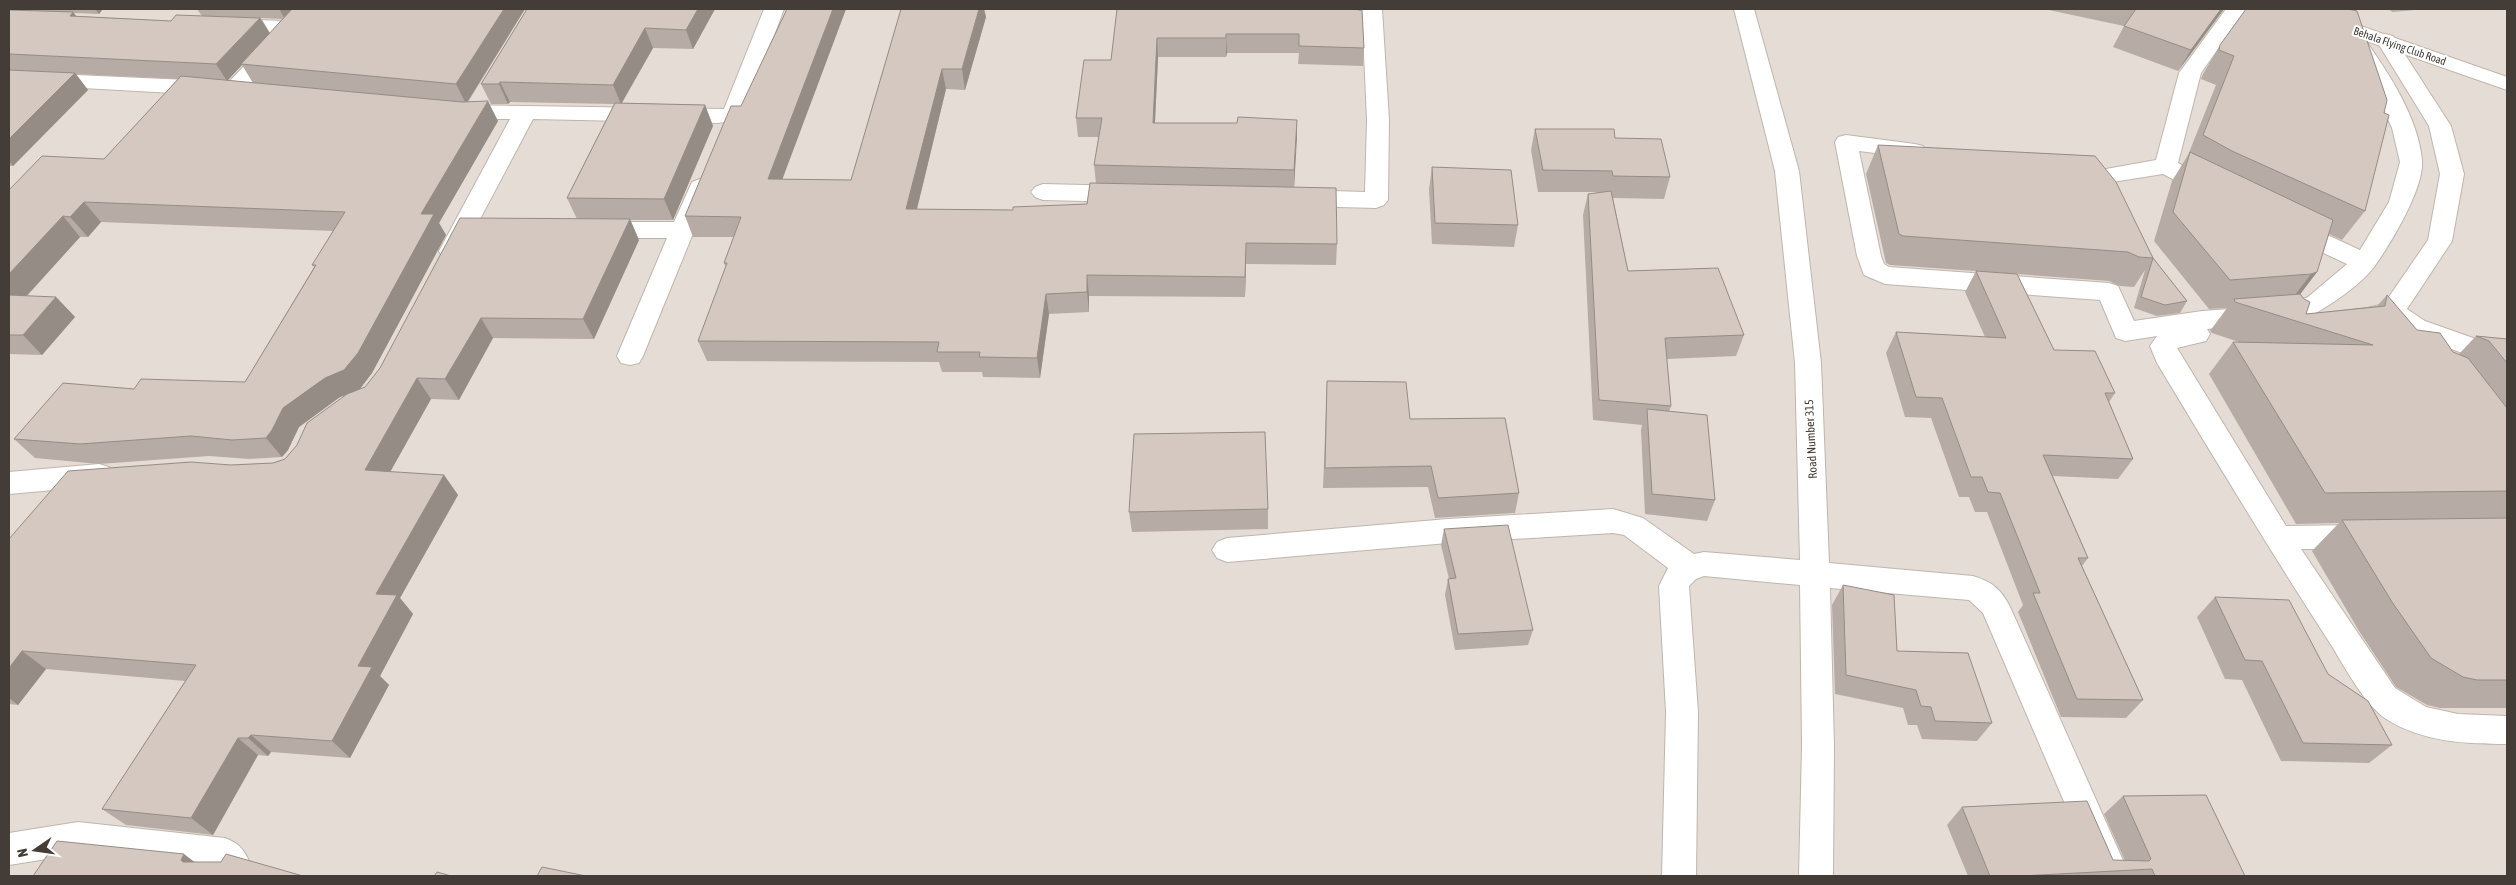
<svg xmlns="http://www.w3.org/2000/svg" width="2516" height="885" font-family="'Asap Condensed',sans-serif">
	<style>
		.residential { fill: #e5ddd5 }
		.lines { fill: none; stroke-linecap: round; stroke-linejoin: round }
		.service-casing { stroke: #bfb5ad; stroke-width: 2 }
		.minor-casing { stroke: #bfb5ad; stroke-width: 2 }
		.service { fill: #fff; fill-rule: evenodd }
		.minor { fill: #fff; fill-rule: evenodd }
		.wall { fill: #b7aca5; fill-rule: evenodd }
		.shaded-wall { fill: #958c86 }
		.building { fill: #d5c8c0; stroke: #958c86 }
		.labels { text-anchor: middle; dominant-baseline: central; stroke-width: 4; stroke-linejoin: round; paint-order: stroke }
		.far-street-label { font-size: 11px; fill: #443c36; stroke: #fff }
		.street-label { font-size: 12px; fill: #443c36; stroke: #fff }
	</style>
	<rect width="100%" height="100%" fill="#f2ece6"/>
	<!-- residential -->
	<rect class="residential" x="9" y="9" width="2498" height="867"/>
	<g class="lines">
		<defs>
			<g id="service">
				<polygon points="2226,9 2246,9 2201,73 2178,163 2217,184 2221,189 2217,194 2209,197 2201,194 2163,174 2106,183 2066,177 2062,172 2066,167 2074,165 2106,169 2156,160 2179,73"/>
				<polygon points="2386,34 2393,36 2451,126 2464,174 2452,241 2407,309 2425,321 2507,350 2507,369 2407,333 2388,321 2376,323 2367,320 2363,314 2367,308 2384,304 2428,240 2440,174 2429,126 2376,40 2379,36"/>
				<path d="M 2359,39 L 2366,41 C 2390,75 2418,118 2422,160 C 2425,187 2390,245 2374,267 C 2361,285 2322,312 2301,320 C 2278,329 2233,327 2207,329 L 2210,334 L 2206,341 L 2177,348 L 2286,526 L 2362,525 L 2372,529 L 2377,537 L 2372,545 L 2362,549 L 2301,549 L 2395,688 L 2426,707 L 2458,714 L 2507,716 L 2507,744 C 2466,744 2422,742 2386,719 C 2362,703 2342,661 2326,637 C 2268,547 2212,455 2157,363 L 2150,346 L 2157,336 L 2125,341 L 2116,338 L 2100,300 L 1885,284 L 1864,275 L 1857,256 L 1835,142 L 1838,137 L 1846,135 L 1915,144 L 1923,146 L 1926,151 L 1923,156 L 1915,158 L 1859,151 L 1881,256 L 1884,264 L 1889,267 L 2109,283 L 2118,286 L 2134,321 L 2202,311 L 2289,305 L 2308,297 L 2347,264 L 2283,234 L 2279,228 L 2283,222 L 2291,220 L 2299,222 L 2360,250 L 2389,202 L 2400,162 L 2392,128 L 2370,80 L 2349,45 L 2352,41 Z"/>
			</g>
			<g id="minor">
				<polygon points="297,9 318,9 242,95 234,97 226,95 223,90 226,85 275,33 228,31 221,29 218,25 221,21 228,19 286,21"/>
				<polygon points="764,9 784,9 746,111 738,120 718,123 533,119 460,257 451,259 442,257 439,251 510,119 456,119 448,117 445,112 448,107 456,105 724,109"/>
				<polygon points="1362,9 1382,9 1389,120 1388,200 1384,205 1376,208 1299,206 1291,203 1287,198 1291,193 1299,190 1365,192 1367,120"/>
				<path d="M 1734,9 L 1754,9 L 1799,171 L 1821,363 L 1829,563 L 1973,576 C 1993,582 2002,590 2011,609 L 2130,876 L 2096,876 L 1983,613 L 1969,600 L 1830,588 L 1834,746 L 1833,876 L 1799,876 L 1802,746 L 1800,585 L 1704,576 L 1696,579 L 1689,586 L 1698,712 L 1696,876 L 1662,876 L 1666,712 L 1659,586 L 1668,568 L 1624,535 L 1613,533 L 1448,543 L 1227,562 L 1217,558 L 1212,550 L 1217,542 L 1227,538 L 1448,519 L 1613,509 L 1643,518 L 1694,554 L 1704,552 L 1800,560 L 1795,363 L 1775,171 Z"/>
				<polygon points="2283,9 2312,9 2507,77 2507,90 2286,13"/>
				<polygon points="9,72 210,81 218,83 221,88 218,93 210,95 9,84"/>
				<polygon points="700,179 708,182 712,187 643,356 639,363 630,365 621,363 617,356 667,238 597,238 589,236 585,230 589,224 597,222 674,222 692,182"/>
				<polygon points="1043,184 1126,186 1134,189 1138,194 1134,199 1126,202 1043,200 1035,197 1031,192 1035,187"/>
				<polygon points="99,464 109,467 113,475 109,483 99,486 9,494 9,472"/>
				<path d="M 78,822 L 225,838 C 238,843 243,848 249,861 L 242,876 L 205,876 L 208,868 L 78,854 L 9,865 L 9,833 Z"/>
			</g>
		</defs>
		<!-- service casing -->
		<use href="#service" class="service-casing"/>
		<!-- minor casing -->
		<use href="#minor" class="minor-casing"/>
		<!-- service -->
		<use href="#service" class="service"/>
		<!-- minor -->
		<use href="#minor" class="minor"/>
	</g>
	<!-- wall -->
	<g class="wall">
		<path d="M 9,9 L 103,9 L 99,14 L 74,13 L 76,16 L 171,21 L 202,16 L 197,9 L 525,9 L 468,102 L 498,121 L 439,223 L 446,235 L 372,373 L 360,389 L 365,387 L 577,219 L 567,198 L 614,104 L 510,102 L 508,104 L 491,104 L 481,84 L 527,9 L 715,9 L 693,49 L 653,48 L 622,103 L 705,105 L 713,126 L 673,220 L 630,220 L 639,240 L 594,339 L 493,338 L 459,400 L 431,399 L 390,472 L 444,475 L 458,495 L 400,598 L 413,614 L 380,676 L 389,685 L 350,758 L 271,752 L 268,756 L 258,755 L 213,835 L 126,825 L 102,809 L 185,681 L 46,669 L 18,705 L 9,704 L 9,539 L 231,465 L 273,463 L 285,459 L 346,395 L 340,397 L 299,427 L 288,450 L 282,457 L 249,459 L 209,456 L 99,464 L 35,458 L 14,439 L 134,389 L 245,382 L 314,267 L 312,265 L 333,231 L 101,222 L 88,237 L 80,237 L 27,296 L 56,297 L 75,317 L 42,355 L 9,354 L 9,190 L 104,159 L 178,79 L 76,74 L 88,90 L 13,166 L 9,166 ZM 261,18 L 282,19 L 270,33 ZM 242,65 L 253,83 L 228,80 Z"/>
		<polygon points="846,9 782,179 851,180 901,9 984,9 986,17 965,90 946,89 917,209 1013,210 1087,204 1096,183 1094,165 1099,137 1078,137 1076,118 1111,60 1117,9 1358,9 1364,48 1363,66 1298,64 1299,53 1227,53 1226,57 1158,57 1155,123 1237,123 1297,120 1294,188 1337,244 1336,265 1246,264 1245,297 1089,296 1089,312 1049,314 1040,378 983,377 982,372 942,372 939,362 707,361 698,341 726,267 724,263 734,237 693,237 685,216 741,106"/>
		<polygon points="2044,9 2224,9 2178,71 2113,47 2124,26"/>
		<polygon points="2389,9 2427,9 2392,12"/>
		<polygon points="2220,45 2384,113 2365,211 2342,240 2329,234 2317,272 2300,294 2306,314 2377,306 2387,295 2417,330 2453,352 2459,354 2476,336 2507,339 2507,708 2440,708 2427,705 2396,687 2359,631 2312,551 2339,523 2296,524 2209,374 2233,342 2239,342 2212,333 2210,331 2227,308 2209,309 2154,241 2172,181 2188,155 2216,85 2201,79 2203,74"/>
		<polygon points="1535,129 1615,138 1670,177 1664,199 1613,198 1628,271 1744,335 1736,356 1667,359 1671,406 1669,412 1715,500 1707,521 1645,514 1641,430 1642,425 1593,420 1583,215 1588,194 1600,192 1538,192 1531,150"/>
		<polygon points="1878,145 2095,156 2153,258 2187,301 2180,313 2157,316 2134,308 2145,270 2134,287 2120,286 2109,281 2017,274 2054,350 2115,393 2109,402 2133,459 2118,479 2053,476 2088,558 2082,566 2143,700 2126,718 2061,717 2018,612 2023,605 1987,512 1975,512 1969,497 1959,497 1931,418 1905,417 1886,353 1896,332 1985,337 1965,292 1976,271 1890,265 1886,263 1866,174"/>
		<polygon points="1432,167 1518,225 1514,247 1432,244 1429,189"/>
		<polygon points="1327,381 1410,419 1519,493 1515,513 1435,518 1428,487 1323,488"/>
		<polygon points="1268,509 1268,529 1132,532 1129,512"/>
		<polygon points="1444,529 1533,630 1528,645 1455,650 1445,595 1448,579 1449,579 1441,545"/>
		<polygon points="1843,585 1897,651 1992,723 1977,741 1922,739 1917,725 1908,725 1903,708 1835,694 1832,605"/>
		<polygon points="2215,597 2328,674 2392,745 2369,763 2281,761 2242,680 2225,679 2197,617"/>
		<polygon points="2123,796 2245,876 1968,876 1947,825 1962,807 2113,860 2125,861 2104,814"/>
	</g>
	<!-- shaded-wall -->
	<g class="shaded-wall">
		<polygon points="95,9 103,9 99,14"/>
		<polygon points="279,9 295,9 285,19"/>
		<polygon points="504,9 525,9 466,104 456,84"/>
		<polygon points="698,9 715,9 693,49 686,30"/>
		<polygon points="833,9 846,9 775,199 768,179"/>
		<polygon points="979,9 984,9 986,17 965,90 962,69"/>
		<polygon points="2221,9 2224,9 2178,71 2191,50"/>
		<polygon points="73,12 86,29 70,16"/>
		<polygon points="260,18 271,35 241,64 242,65 227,81 216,64"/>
		<polygon points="645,28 653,48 621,104 613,85"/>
		<polygon points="1226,34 1227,53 1226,57"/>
		<polygon points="1157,38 1158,57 1154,141 1153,123"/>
		<polygon points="942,69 946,89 912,229 906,209"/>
		<polygon points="75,73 88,90 13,166 9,161 9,139"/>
		<polygon points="500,82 510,102 508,104 499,84"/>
		<polygon points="488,101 498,121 439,223 446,235 372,373 359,390 340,397 299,427 288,450 282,457 266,438 283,408 421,214"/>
		<polygon points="705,105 713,126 673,220 664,199"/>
		<polygon points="1297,120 1297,138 1294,188 1294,170"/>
		<polygon points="84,202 101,222 88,237 70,217"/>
		<polygon points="63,216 80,237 10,314 9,312 9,274"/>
		<polygon points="630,219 639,240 594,339 583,319"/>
		<polygon points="1246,243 1246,264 1245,297 1245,277"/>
		<polygon points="2317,272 2295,301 2289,303 2311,274"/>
		<polygon points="1087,275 1089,296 1089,312 1087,292"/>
		<polygon points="1046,294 1049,314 1040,378 1037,358"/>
		<polygon points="56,297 75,317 42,355 23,335"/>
		<polygon points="481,318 493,338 459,400 445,379"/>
		<polygon points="417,378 431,399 380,490 365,470"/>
		<polygon points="444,475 458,495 400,598 413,614 380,676 389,685 350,758 332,741 358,666 376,594"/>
		<polygon points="22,651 46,669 18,705 9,698 9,668"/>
		<polygon points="251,735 271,752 268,756 248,738"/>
		<polygon points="238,738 258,755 213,835 191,818"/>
		<polygon points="184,854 205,870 183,862 181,860"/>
	</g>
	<!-- building -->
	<g class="building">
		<polygon points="292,9 504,9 456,84 241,64"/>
		<polygon points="527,9 698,9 686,30 645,28 613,85 500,82 499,84 481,84"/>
		<polygon points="787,9 833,9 768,179 851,180 901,9 979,9 962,69 942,69 906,209 1013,210 1013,207 1087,204 1090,183 1336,188 1337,244 1246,243 1245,277 1087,275 1087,292 1046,294 1037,358 979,357 980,352 937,352 939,342 698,341 727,263 724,263 741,217 685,216 731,106 741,106"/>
		<polygon points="1117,9 1358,9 1358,10 1362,10 1364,48 1299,46 1299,34 1226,34 1226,38 1157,38 1153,123 1237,123 1238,117 1297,120 1294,170 1094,165 1102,118 1076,118 1084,60 1111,60"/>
		<polygon points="2136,9 2221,9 2191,50 2124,26"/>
		<polygon points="2246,9 2348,9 2357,11 2387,100 2384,113 2389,115 2365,211 2232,151 2203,135 2234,56 2219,50 2220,45"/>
		<polygon points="9,10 73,12 70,16 171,21 176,15 260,18 216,64 9,54"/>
		<polygon points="9,70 75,73 9,139"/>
		<polygon points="181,76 462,102 488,101 421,214 434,214 358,353 344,370 325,378 283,408 272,430 266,438 232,440 191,436 80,444 14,439 63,383 134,389 141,379 245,382 316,265 312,265 345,212 84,202 70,217 63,216 9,274 9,190 42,156 104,159"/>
		<polygon points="615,103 705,105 664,199 567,198"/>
		<polygon points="1535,129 1614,129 1615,138 1661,139 1670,177 1613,176 1612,171 1543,170"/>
		<polygon points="1878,145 2095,156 2116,182 2153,258 2139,257 2128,252 1903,236 1899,234"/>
		<polygon points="2190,152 2333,220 2317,272 2311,274 2230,280 2173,212"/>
		<polygon points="1432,167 1511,170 1518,225 1435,223"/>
		<polygon points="1611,191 1628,271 1718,268 1744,335 1665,338 1671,406 1599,400 1588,194"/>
		<polygon points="460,218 630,219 583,319 481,318 445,379 417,378 365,470 444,475 376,594 397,595 358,666 372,667 332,741 251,735 248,738 238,738 191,818 102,809 196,665 22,651 9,668 9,575 10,574 9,573 9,539 68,471 191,462 231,465 273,463 285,459 297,445 307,423 347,394 365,387 380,368"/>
		<polygon points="2153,258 2187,301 2165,305 2141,297"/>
		<polygon points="1976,271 2017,274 2054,350 2095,351 2115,393 2105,393 2133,459 2043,455 2088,558 2078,558 2143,700 2077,699 2033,593 2040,593 2000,493 1988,492 1982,477 1971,477 1942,398 1916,397 1896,332 2006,338"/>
		<polygon points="2300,294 2304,299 2310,302 2306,314 2385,306 2387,295 2417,330 2440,333 2453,352 2468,358 2507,408 2507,491 2325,493 2233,342 2373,345 2235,302 2234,299"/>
		<polygon points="9,295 56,297 23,335 9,335"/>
		<polygon points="2476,336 2507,339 2507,363 2489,341"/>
		<polygon points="1327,381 1406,382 1410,419 1505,418 1519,493 1438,498 1431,466 1325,468"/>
		<polygon points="1647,409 1707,415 1715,500 1652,494"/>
		<polygon points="1265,432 1268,509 1129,512 1134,434"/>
		<polygon points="2507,518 2507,680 2477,680 2463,677 2431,658 2392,602 2342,520"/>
		<polygon points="1508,525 1533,630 1458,634 1448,579 1456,578 1444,529"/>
		<polygon points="1843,585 1894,595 1897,651 1968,653 1992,723 1935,721 1931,707 1921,706 1916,690 1846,675"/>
		<polygon points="2215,597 2289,600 2328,674 2368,701 2392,745 2303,743 2262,661 2245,660"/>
		<polygon points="2206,795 2245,876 2155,876 2152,869 2021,876 1990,876 1962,807 2087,801 2113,860 2149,861 2151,859 2123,796"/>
		<polygon points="57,841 184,854 181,860 183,862 221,862 226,854 303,876 33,876"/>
		<polygon points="542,867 586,876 537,876"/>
		<polygon points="437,872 451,876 434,876"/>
	</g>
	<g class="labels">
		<!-- far-street labels -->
		<g class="far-street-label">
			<text transform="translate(2400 46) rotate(19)">Behala Flying Club Road</text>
		</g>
		<!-- street labels -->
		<g class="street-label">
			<text transform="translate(1811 439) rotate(-93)">Road Number 315</text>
		</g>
	</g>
	<!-- border -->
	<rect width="2516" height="885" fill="none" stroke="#443c36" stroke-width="20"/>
	<!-- north arrow -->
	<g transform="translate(35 850) rotate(257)" stroke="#ffffff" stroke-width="4" paint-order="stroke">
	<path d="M0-4L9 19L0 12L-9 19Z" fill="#443c36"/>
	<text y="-8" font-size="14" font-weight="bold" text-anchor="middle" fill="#443c36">N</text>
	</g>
</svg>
